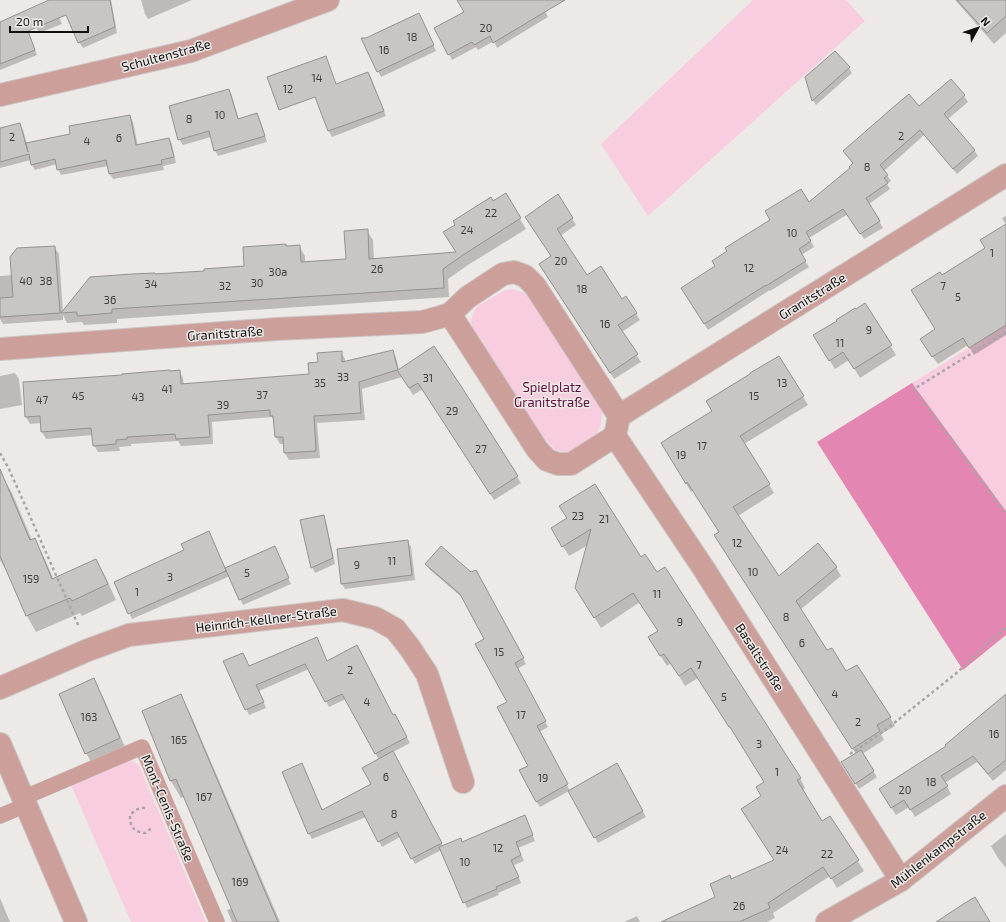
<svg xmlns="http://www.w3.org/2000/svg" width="1006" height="922" font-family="'Exo 2',sans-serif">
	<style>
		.green { fill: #f8cddf }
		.forest { fill: #e387b2 }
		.shadow { fill: #0003 }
		.building { fill: #c7c6c2; stroke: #94928e }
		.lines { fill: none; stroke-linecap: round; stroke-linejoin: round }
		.lane-casing { stroke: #cac6c4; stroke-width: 16 }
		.street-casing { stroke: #cac6c4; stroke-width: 24 }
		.path { stroke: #a9a5a4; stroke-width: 2.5; stroke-dasharray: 3 3; stroke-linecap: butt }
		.lane { stroke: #cd9f9b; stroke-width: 15 }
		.street { stroke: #cd9f9b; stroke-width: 22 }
		.labels { text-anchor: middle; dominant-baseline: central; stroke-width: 3; stroke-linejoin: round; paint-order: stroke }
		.number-label { font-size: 11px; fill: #3e3d3b }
		.street-label { font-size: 13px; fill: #100f0e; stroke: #ede9e7 }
		.park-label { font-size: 13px; fill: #5f0c3c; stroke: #ede9e7 }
	</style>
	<rect width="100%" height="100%" fill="#ede9e7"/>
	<!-- green -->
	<g class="green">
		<polygon points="753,0 846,0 865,21 648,216 601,144"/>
		<polygon points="513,289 525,293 531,300 600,406 602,413 601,424 598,432 593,440 570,452 562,452 555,450 530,421 472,329 471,320 474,311 478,306 505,290"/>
		<polygon points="1006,325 1006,511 912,383"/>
		<polygon points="126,761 134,761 139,766 206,922 131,922 71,785"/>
	</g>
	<!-- forest -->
	<polygon class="forest" points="912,383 1006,511 1006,635 963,670 817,442"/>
	<!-- shadow -->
	<g class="shadow">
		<polygon points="90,0 111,0 117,33 83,48 79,42"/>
		<polygon points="141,0 192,0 148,19 145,14"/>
		<polygon points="459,0 561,0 545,11 548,17 497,48 494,41 478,50 476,47 452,60 435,28 465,12"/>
		<polygon points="955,0 1006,0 1006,33 994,44"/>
		<polygon points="54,6 62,24 39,33 36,27"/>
		<polygon points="422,20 436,51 381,77 378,71 366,39"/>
		<polygon points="25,23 37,55 0,70 0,27"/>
		<polygon points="835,52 849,68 852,73 816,105 813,100 806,77"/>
		<polygon points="368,73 371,78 386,116 332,137 329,131 312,87 333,78 337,85"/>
		<polygon points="951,80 964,96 968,102 948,119 974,150 978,156 957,174 924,135 884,171 891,181 887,184 890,189 869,204 883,228 864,239 848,214 809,238 814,247 801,255 809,267 770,291 770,290 708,330 686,294 809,204 851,169 854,164 848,157 844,151 919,107"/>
		<polygon points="229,90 232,96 239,120 256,114 260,120 267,142 218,156 215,150 211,137 183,145 179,139"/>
		<polygon points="130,116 133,122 138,146 169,139 172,144 176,163 163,166 164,170 113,179 110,174 108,166 61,175 58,169 57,164 35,170 32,165 31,160 0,168 0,129 19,124 23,130 27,144 71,135"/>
		<polygon points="505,194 526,229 468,265 448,279 449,297 117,319 117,323 84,325 82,322 67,323 63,315 63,320 3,324 0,319 0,276 12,275 54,247 59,254 63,313 205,272 245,267 286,245 287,247 299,246 305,256 305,263 347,260 367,231 373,240 374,260 457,253 493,202"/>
		<polygon points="558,196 576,225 560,236 586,277 636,314 640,320 622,332 641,362 614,379 544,271 552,257"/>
		<polygon points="1006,216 1006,225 1002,218"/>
		<polygon points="1006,226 1006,335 974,355 968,345 938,364 926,347 936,330 941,276 986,248"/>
		<polygon points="865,304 896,355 860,378 849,360 835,369 820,345 856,310"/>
		<polygon points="434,348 521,483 494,500 423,389 413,395 402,377 362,389 365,420 317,423 320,458 289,460 285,453 284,444 280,444 276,437 275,423 272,417 212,422 213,444 181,446 178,441 131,444 131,446 119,447 120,451 98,452 94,445 93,435 46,439 42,432 42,423 30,424 26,417 179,371 183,378 184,385 310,375 319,363 341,352 345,359 345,362 392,351 396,358 399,370"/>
		<polygon points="779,358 808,405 744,444 774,493 738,516 779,577 836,567 841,576 800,610 826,652 890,717 895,726 881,734 884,740 862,754 877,777 859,789 846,768 856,754 720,544 720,533 693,490 691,492 667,452 713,411"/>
		<polygon points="15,373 19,379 22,405 0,409 0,376"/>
		<polygon points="0,476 3,477 12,493 32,540 34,539 43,555 54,580 96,560 105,576 116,600 82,616 80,613 36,632 27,616 7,570 6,570 0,560"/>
		<polygon points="561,506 641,558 800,778 805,788 802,791 822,822 830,817 864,871 837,888 830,876 773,913 775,918 767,922 660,922 717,897 732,880 775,861 742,810 762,797 765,782 737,736 736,737 698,678 685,686 671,663 667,666 655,647 659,632 640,602 601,628 582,598 588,545 569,556 552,529 568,519"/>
		<polygon points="323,516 326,522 335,564 315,573 312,567"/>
		<polygon points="212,538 225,569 274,547 291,584 243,605 230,576 132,619 115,582"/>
		<polygon points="407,541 411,547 415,580 345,589 342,584"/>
		<polygon points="426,564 471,573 479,576 526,664 517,669 548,727 539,732 570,791 617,764 646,817 598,843 569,791 540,807 536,801 529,766 508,702 485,640 464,599 430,570"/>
		<polygon points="225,662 249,667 327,662 393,716 398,720 410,743 393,752 443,846 463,843 527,822 535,841 518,848 524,861 514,865 521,883 498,893 499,895 467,908 441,850 415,864 400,837 382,847 366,817 312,839 309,834 372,785 379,760 346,699 329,707 309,669 259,691 266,708 249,715"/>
		<polygon points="93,680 103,697 129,756 96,770 86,753"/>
		<polygon points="1006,695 1006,770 993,781 977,762 945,783 951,794 915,817 909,807 896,815 884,797 947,746"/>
		<polygon points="180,696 190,713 280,922 232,922 227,910 232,908 184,797 181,798 171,781 143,712"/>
		<polygon points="1006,834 1006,868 998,858 991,846"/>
		<polygon points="0,898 10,922 0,922"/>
		<polygon points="637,916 640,922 624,922"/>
	</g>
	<!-- building -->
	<g class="building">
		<polygon points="49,0 110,0 115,27 78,43 66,15 28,31 35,50 0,64 0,22"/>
		<polygon points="457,0 565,0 493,43 490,36 474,45 472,42 448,55 434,28 464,12"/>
		<polygon points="957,0 1006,0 1006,16 987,33"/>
		<polygon points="419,13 434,45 377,72 361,38 366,38"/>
		<polygon points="835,51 850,67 812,101 805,77"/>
		<polygon points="326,56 336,84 368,72 384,111 328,131 315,97 279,110 267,77"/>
		<polygon points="951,79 965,95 944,114 975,150 953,169 920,130 880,165 888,175 884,178 888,183 866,198 880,221 860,234 843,209 806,232 811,241 799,249 806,261 766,286 766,285 704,324 681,288 715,266 712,261 727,251 725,248 770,220 765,211 801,189 809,202 850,168 849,167 853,163 843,151 897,104 909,94 919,106"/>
		<polygon points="229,89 238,119 257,113 265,136 214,151 209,131 178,140 169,106"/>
		<polygon points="130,115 136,145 169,138 174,157 161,160 162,164 109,174 106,160 57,170 55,159 31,165 29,154 0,162 0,128 20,123 28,152 26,143 70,134 69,126"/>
		<polygon points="506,193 521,218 463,255 443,269 444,288 112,309 112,313 77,316 77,312 61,313 90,277 132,274 155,273 155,274 204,271 204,269 244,266 243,247 286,244 286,246 300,245 301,262 346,259 344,231 368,229 369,259 456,252 443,232 455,225 453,221 491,197 493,201"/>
		<polygon points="558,194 573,218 557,229 587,275 601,266 622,299 626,296 637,313 618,325 638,354 610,373 539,264 551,256 525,217"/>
		<polygon points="1006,224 1006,325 969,348 963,338 932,357 920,339 935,329 911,290 940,272 942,275 985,248 980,240"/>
		<polygon points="55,246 60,313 0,317 0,298 13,297 10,257 17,248"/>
		<polygon points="865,303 892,345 854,369 843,352 829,361 813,335 837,321 836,320 855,308 856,309"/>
		<polygon points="434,346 461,386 518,476 490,494 418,383 409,388 397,370 359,382 361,413 314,416 316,451 284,453 283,437 275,437 273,416 270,416 270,410 208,415 210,437 176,439 175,434 127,437 127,439 116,440 116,444 93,446 91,428 41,432 40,416 25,417 23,382 122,375 122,374 170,370 170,371 180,370 181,384 309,374 308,363 318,362 317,353 342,351 342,362 393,350 398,370"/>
		<polygon points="779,356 804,396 740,436 770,484 733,507 779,576 818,543 837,567 796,601 827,650 832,648 846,671 857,665 891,717 877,725 880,731 852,749 714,535 719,532 687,482 686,484 661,443 670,437 712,411 706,401 750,374 750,373"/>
		<polygon points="0,469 30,540 35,538 52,579 96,559 108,584 72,601 70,598 26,616 0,556"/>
		<polygon points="595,484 641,557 645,554 657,572 665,567 801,778 797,780 822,821 830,816 859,860 831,879 823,867 768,903 770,908 739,922 661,922 715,897 710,884 730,875 731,879 774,860 741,809 761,796 756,787 764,782 730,727 729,727 691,668 679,676 664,654 660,656 648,637 658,631 633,593 594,618 575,588 591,529 562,547 551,528 567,518 559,506"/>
		<polygon points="324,515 333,558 311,568 300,520"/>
		<polygon points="209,531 225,568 275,546 289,578 239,600 225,568 226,571 128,614 114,582 184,550 181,544"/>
		<polygon points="408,540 412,575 341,584 337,549"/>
		<polygon points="441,546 471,572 476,570 524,658 515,663 546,721 537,726 568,784 536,802 519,770 528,766 497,707 507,702 475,644 484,639 460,594 425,564"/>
		<polygon points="317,637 327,661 357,645 393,715 395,714 407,737 375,754 342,694 325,702 305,664 256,685 264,702 245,710 223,661 243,653 249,666"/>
		<polygon points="94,678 120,738 85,754 59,694"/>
		<polygon points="181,694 231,812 278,922 237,922 176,779 170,781 142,711"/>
		<polygon points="1006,694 1006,760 988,774 973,756 941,776 948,786 934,795 910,810 904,800 891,808 879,789 946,746 945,745"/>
		<polygon points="861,750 874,771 855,784 841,762"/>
		<polygon points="393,751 442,843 411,859 397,832 378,842 362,811 308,834 282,772 302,763 322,810 371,784 362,768"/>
		<polygon points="617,763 643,811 594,838 568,791"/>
		<polygon points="525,815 533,835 516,842 521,855 511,860 519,877 496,887 497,889 463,903 439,847 461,838 462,842"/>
		<polygon points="975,897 990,922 936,922 965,903"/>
	</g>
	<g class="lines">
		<defs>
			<g id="lane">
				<polyline points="23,798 142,747 217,922"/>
				<polyline points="0,816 26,805"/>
			</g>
			<g id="street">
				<polyline points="0,95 191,51 328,0"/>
				<polygon points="514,272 525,276 535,286 619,416 615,436 571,464 558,464 547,460 537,449 450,314 468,297 503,274"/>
				<polyline points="0,349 277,329 422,322 437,318 450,314"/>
				<polyline points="619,416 1006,175"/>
				<polyline points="615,436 704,569 901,880"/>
				<polyline points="0,688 88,650 129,635 343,610 375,618 395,629 410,648 427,674 463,782"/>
				<polyline points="0,744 76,922"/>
				<polyline points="827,922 901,880 1006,796"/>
			</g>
		</defs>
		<!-- lane casing -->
		<use href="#lane" class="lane-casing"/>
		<!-- street casing -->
		<use href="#street" class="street-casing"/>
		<!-- path -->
		<g class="path">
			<polyline points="1006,332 914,389 1006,514"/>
			<polyline points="0,453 9,469 79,627"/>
			<polyline points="850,754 884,731 959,671 985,645 1006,628"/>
			<path d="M 145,808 C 139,807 134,811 130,815 C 130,826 133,832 145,833 L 153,827"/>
		</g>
		<!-- lane -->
		<use href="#lane" class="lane"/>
		<!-- street -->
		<use href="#street" class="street"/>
	</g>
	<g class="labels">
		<!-- number labels -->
		<g class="number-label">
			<text x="486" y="27">20</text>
			<text x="412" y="36">18</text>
			<text x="384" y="49">16</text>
			<text x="317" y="77">14</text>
			<text x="288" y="88">12</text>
			<text x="220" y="114">10</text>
			<text x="189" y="118">8</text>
			<text x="901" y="135">2</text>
			<text x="12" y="136">2</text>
			<text x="119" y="137">6</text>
			<text x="87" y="140">4</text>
			<text x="867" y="166">8</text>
			<text x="491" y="212">22</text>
			<text x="467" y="229">24</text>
			<text x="792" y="232">10</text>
			<text x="992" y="252">1</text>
			<text x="561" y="260">20</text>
			<text x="749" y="267">12</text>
			<text x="377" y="268">26</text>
			<text x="278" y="271">30a</text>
			<text x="26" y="280">40</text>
			<text x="46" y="280">38</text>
			<text x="257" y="282">30</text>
			<text x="151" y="283">34</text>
			<text x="225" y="285">32</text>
			<text x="943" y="285">7</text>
			<text x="582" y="288">18</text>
			<text x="958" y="296">5</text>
			<text x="110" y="299">36</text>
			<text x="605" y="323">16</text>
			<text x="869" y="329">9</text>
			<text x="840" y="342">11</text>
			<text x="343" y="376">33</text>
			<text x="428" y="377">31</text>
			<text x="320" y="382">35</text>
			<text x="782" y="382">13</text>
			<text x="167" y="388">41</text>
			<text x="262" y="394">37</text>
			<text x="78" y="395">45</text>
			<text x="754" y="395">15</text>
			<text x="138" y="396">43</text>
			<text x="42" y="399">47</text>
			<text x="223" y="404">39</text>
			<text x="452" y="410">29</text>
			<text x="702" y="445">17</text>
			<text x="481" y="448">27</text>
			<text x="681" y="454">19</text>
			<text x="578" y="515">23</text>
			<text x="604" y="518">21</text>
			<text x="737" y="542">12</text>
			<text x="392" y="560">11</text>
			<text x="357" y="564">9</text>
			<text x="753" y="571">10</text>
			<text x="247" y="572">5</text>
			<text x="170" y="576">3</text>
			<text x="31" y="578">159</text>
			<text x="137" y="591">1</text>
			<text x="657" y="593">11</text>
			<text x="786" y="616">8</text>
			<text x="680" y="621">9</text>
			<text x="802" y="642">6</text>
			<text x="499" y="651">15</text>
			<text x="699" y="664">7</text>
			<text x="350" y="669">2</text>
			<text x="835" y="693">4</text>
			<text x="724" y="696">5</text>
			<text x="367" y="701">4</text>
			<text x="521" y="714">17</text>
			<text x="89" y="716">163</text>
			<text x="858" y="721">2</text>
			<text x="994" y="733">16</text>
			<text x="179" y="739">165</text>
			<text x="759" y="743">3</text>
			<text x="777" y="771">1</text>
			<text x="386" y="776">6</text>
			<text x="543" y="777">19</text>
			<text x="931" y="781">18</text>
			<text x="905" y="789">20</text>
			<text x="204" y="796">167</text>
			<text x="394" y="813">8</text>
			<text x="498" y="847">12</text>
			<text x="782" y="849">24</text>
			<text x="827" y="853">22</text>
			<text x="465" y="861">10</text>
			<text x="240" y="881">169</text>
			<text x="739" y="905">26</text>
		</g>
		<!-- street labels -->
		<g class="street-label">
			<text transform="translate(166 55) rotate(-15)">Schultenstraße</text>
			<text transform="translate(812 296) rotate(-32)">Granitstraße</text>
			<text transform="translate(225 333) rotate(-4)">Granitstraße</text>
			<text transform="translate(266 619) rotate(-7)">Heinrich-Kellner-Straße</text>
			<text transform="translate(760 657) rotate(57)">Basaltstraße</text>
			<text transform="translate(168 808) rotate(67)">Mont-Cenis-Straße</text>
			<text transform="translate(938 849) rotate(-38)">Mühlenkampstraße</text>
		</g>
		<!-- park labels -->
		<g class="park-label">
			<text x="552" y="387">Spielplatz<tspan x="552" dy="15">Granitstraße</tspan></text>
		</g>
	</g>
	<!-- north arrow -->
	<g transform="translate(978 28) rotate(50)" stroke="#ede9e7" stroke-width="3" paint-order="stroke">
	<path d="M0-3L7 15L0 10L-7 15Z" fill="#100f0e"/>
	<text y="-6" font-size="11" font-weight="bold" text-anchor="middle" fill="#100f0e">N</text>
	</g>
	<!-- scale -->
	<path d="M10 26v6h78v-6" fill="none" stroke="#100f0e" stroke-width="2"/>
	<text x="16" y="26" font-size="12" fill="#100f0e" stroke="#ede9e7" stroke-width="3" paint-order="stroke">20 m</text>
</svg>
